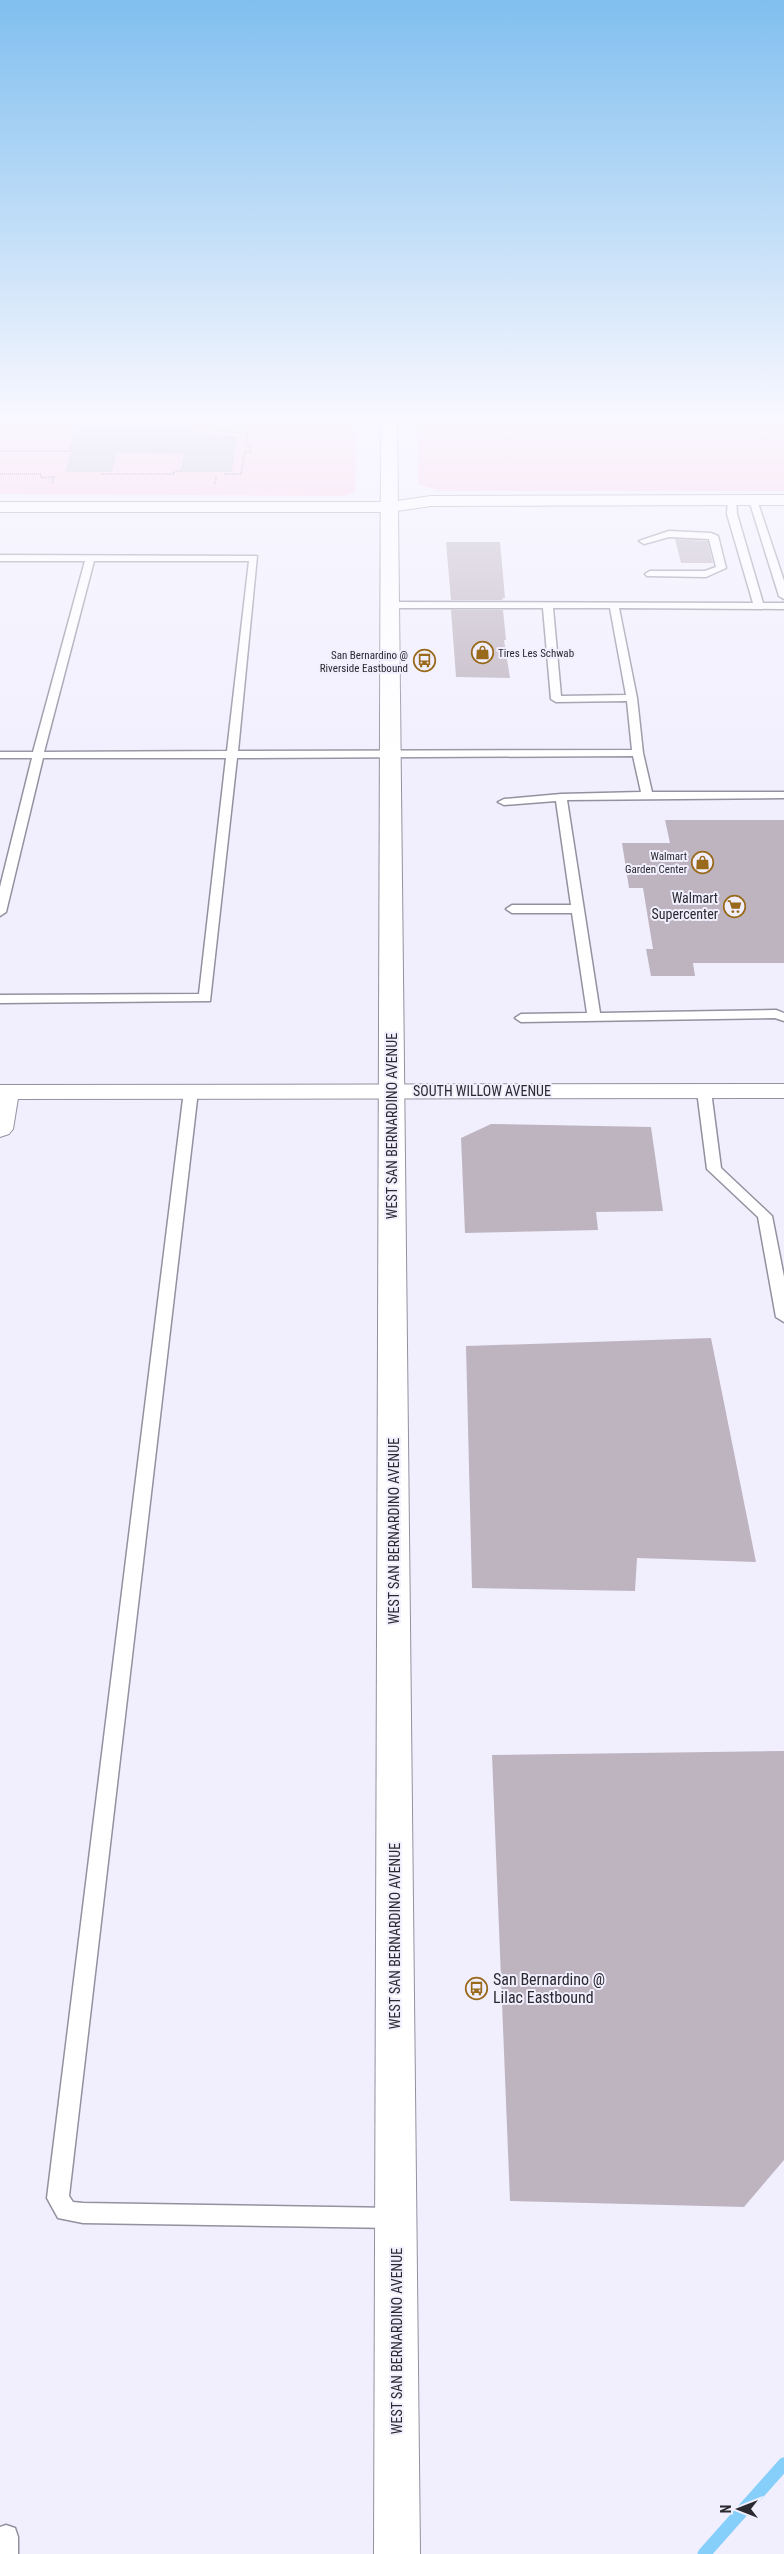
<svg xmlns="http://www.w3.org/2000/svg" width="784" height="2554" font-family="'Roboto Condensed',sans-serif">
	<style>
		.green { fill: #fec9e2 }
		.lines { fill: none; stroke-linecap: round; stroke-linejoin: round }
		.stream { stroke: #85cffa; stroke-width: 13 }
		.building { fill: #beb4c0 }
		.service-casing { stroke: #93919f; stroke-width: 3 }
		.minor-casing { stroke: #93919f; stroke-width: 2 }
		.tertiary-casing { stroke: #93919f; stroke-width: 2 }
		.secondary-casing { stroke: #93919f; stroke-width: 2 }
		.primary-casing { stroke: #93919f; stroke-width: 2 }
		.path { stroke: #888690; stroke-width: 2; stroke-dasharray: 1 1; stroke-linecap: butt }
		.service { fill: #fff; fill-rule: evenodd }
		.minor { fill: #fff; fill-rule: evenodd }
		.tertiary { fill: #fff; fill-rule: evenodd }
		.secondary { fill: #fff; fill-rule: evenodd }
		.primary { fill: #fff; fill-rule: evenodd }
		.labels { text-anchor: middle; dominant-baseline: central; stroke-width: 4; stroke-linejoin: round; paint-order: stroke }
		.far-poi-label { font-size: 11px; fill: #2a292f; stroke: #f1effe; text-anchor: end }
		.poi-label { font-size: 14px; fill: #2a292f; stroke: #f1effe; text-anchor: end }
		.street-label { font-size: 14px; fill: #2a292f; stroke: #f1effe }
		.near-poi-label { font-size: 16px; fill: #2a292f; stroke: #f1effe; text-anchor: start }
	</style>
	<rect width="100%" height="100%" fill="#f1effe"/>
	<!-- green -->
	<g class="green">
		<polygon points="0,416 357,416 355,492 343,496 0,494"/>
		<polygon points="418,416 784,416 784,491 439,491 418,484"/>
	</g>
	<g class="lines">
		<!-- stream -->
		<polyline class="stream" points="704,2554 784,2464"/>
	</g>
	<!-- building -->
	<g class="building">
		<polygon points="171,420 170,426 192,426 191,432 209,432 209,436 237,436 232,472 180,472 184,454 117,453 112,472 65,472 81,421"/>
		<polygon points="675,539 708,541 713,563 681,563"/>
		<polygon points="446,542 500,542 505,598 502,598 503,600 451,600"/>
		<polygon points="451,610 503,610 506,640 504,640 510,678 456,677"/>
		<polygon points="665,820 784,820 784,963 693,963 695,976 651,976 646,949 653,949 643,888 629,888 622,843 670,843"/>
		<polygon points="491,1124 651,1127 663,1211 596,1212 598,1230 465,1233 461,1138"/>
		<polygon points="711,1338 756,1562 637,1558 635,1591 472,1588 466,1346"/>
		<polygon points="784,1751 784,2160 744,2207 510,2201 492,1755"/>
	</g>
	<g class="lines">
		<defs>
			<g id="service">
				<path d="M 732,497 L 736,500 L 737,514 L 763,603 L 784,603 L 784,609 L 619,608 L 637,698 L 643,753 L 652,792 L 784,792 L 784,798 L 567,800 L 600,1013 L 776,1010 L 784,1013 L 784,1021 L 775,1018 L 521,1022 L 515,1018 L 521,1014 L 587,1013 L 572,913 L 512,913 L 506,909 L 512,905 L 571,905 L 556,801 L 504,805 L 498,802 L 504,799 L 561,794 L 641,792 L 633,756 L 237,758 L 210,1001 L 0,1003 L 0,995 L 199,994 L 226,758 L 43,758 L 6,912 L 0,916 L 0,887 L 32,758 L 0,758 L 0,752 L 33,752 L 85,561 L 0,561 L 0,555 L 257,556 L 238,751 L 632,750 L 627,701 L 556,702 L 551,699 L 543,608 L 389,608 L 384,605 L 389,602 L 753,603 L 727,514 L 728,500 ZM 94,561 L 249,561 L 227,751 L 44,752 ZM 553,608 L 610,608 L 626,695 L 561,696 Z"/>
				<polygon points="753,497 757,500 784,581 784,599 779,596 749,500"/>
				<polygon points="669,531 711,533 718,536 726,568 706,577 647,576 645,574 650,571 705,571 716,567 709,539 669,537 644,544 639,541"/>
				<polygon points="191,1087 198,1091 69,2196 73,2202 83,2203 395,2208 403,2211 406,2218 403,2225 395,2228 83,2223 58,2218 47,2198 184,1091"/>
				<polygon points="704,1087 711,1091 721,1168 772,1216 784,1277 784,1322 776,1317 758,1217 707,1169 697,1091"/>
				<polygon points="6,2525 15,2528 18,2537 18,2554 0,2554 0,2527"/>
			</g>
			<polygon id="minor" points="7,1085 16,1087 19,1092 13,1129 9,1134 0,1137 0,1086"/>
			<polygon id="tertiary" points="784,1084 784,1098 0,1099 0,1085"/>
			<polygon id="secondary" points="381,416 397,416 420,2554 374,2554"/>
			<polygon id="primary" points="784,495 784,505 431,506 390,512 0,512 0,502 390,502 431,496"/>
		</defs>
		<!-- service casing -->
		<use href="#service" class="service-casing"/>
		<!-- minor casing -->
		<use href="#minor" class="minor-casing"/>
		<!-- tertiary casing -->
		<use href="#tertiary" class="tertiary-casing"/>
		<!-- secondary casing -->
		<use href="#secondary" class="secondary-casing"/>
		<!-- primary casing -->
		<use href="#primary" class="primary-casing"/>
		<!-- path -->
		<g class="path">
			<polyline points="204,416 202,424 229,432 247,433 246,446 251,446 250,452 245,452 241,474 224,474"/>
			<polyline points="0,451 70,451 79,416"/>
			<polyline points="0,474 41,474 41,478 54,477 52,484"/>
			<polyline points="101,474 174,474 174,471 181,471"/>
			<polyline points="215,484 216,476"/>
		</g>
		<!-- service -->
		<use href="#service" class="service"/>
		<!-- minor -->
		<use href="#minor" class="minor"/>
		<!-- tertiary -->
		<use href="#tertiary" class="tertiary"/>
		<!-- secondary -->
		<use href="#secondary" class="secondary"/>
		<!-- primary -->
		<use href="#primary" class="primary"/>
	</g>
	<!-- sky -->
	<linearGradient id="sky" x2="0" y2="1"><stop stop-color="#80bfef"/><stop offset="0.54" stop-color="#f9f8ff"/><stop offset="1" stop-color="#f9f8ff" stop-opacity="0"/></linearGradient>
	<rect width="784" height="774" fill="url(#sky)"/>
	<!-- icons -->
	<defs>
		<symbol id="shop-ring" viewBox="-11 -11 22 22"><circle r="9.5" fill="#f1effe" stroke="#996a1b" stroke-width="1.5"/><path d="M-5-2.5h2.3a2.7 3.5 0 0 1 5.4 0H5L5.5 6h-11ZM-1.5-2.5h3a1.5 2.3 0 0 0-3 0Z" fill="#996a1b"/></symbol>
		<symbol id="bus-ring" viewBox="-11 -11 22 22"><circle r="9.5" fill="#f1effe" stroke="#996a1b" stroke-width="1.5"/><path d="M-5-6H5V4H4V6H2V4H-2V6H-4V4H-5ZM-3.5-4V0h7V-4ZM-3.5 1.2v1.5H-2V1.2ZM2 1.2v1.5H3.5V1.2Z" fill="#996a1b"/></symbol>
		<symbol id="supermarket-ring" viewBox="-11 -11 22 22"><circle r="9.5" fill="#f1effe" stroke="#996a1b" stroke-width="1.5"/><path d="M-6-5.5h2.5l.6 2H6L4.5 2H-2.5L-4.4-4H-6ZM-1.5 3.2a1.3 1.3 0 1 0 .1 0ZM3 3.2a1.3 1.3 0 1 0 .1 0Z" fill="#996a1b"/></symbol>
	</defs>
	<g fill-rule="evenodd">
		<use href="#shop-ring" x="470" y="640" width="25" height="25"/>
		<use href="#bus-ring" x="412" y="648" width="25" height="25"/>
		<use href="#shop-ring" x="690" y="850" width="25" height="25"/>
		<use href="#supermarket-ring" x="722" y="894" width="25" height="25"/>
		<use href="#bus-ring" x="464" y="1976" width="25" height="25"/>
	</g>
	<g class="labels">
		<!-- far-poi labels -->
		<g class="far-poi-label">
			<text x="498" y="653" text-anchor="start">Tires Les Schwab</text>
			<text x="408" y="655">San Bernardino @<tspan x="408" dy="13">Riverside Eastbound</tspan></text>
			<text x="687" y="856">Walmart<tspan x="687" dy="13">Garden Center</tspan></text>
		</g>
		<!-- poi labels -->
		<g class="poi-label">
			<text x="718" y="898">Walmart<tspan x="718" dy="16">Supercenter</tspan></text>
		</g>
		<!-- street labels -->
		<g class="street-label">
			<text x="482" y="1091">SOUTH WILLOW AVENUE</text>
			<text transform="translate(392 1126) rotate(-90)">WEST SAN BERNARDINO AVENUE</text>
			<text transform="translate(394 1531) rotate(-90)">WEST SAN BERNARDINO AVENUE</text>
			<text transform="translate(395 1936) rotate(-90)">WEST SAN BERNARDINO AVENUE</text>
			<text transform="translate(397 2341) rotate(-90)">WEST SAN BERNARDINO AVENUE</text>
		</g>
		<!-- near-poi labels -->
		<g class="near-poi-label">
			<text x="493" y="1979">San Bernardino @<tspan x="493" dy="18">Lilac Eastbound</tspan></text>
		</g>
	</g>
	<!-- north arrow -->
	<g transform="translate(739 2509) rotate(270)" stroke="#f1effe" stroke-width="4" paint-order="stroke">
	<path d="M0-4L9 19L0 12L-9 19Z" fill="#2a292f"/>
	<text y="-8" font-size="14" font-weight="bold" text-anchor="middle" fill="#2a292f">N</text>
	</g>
</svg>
